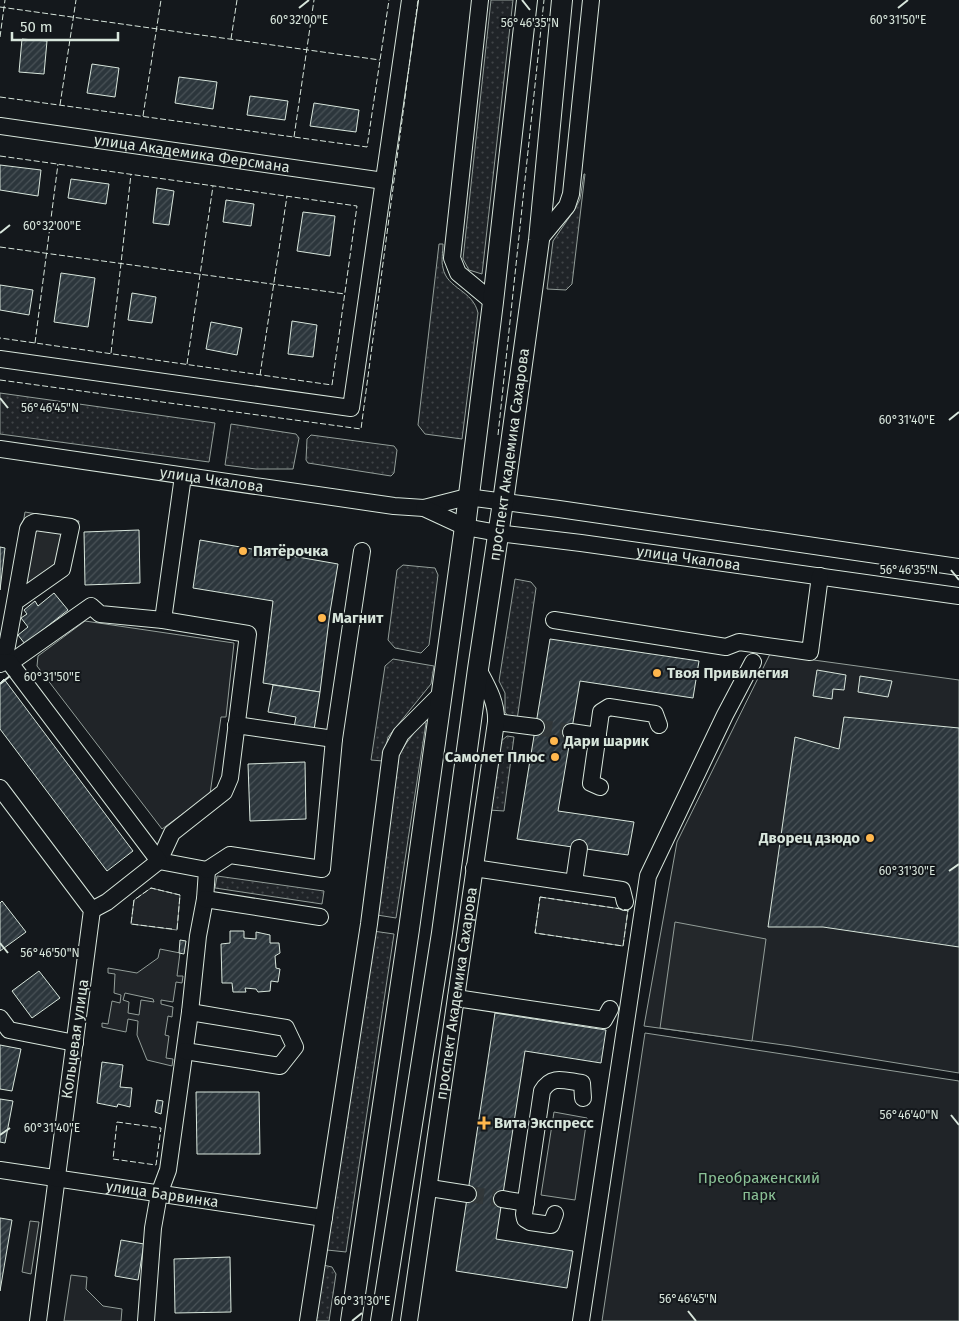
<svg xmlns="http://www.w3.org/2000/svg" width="959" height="1321" font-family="'Fira Sans',sans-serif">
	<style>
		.grass { fill: url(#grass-dots); stroke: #939e99 }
		.green { fill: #202428; stroke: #939e99; fill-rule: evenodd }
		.parking { fill: #24282b; stroke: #939e99 }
		.building { fill: url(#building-hatch); stroke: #d8e6dc }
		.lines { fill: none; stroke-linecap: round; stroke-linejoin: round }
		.minor-tunnel { stroke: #313739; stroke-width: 16; stroke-dasharray: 16 8; stroke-linecap: butt }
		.minor-casing { stroke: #d8e6dc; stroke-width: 18 }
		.major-casing { stroke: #d8e6dc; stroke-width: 22 }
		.minor { stroke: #14181c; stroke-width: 16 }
		.major { stroke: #14181c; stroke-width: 20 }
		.fence { stroke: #d8e6dc; stroke-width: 1; stroke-dasharray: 6 2.5; stroke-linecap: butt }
		.ticks { fill: none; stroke: #d8e6dc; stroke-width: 2 }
		.poi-dot { fill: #ffb74d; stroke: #14181c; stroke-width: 2 }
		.labels { text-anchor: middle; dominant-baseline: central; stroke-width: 4; stroke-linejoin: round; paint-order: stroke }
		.street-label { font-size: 15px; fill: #d8e6dc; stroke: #14181c }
		.poi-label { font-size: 15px; font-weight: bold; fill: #d8e6dc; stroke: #14181c; text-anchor: start }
		.park-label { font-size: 15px; fill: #8ac095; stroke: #14181c }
		.ticks-label { font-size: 12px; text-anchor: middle; fill: #d8e6dc; stroke: #14181c; stroke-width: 4; stroke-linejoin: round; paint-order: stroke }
	</style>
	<defs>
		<pattern id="grass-dots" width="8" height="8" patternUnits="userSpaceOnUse" patternTransform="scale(1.25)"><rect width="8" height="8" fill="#202428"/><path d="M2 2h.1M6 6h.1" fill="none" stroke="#404447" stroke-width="1.8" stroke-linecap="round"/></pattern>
		<pattern id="building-hatch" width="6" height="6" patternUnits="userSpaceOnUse" patternTransform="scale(1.25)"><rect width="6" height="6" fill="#2c363c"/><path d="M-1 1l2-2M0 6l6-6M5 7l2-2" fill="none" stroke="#4a5358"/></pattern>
	</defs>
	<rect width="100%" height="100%" fill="#14181c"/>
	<!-- grass -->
	<g class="grass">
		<polygon points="491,0 513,0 482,274 469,270 463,259"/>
		<polygon points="584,174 585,174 572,284 566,290 547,289 553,241 575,209 580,199"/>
		<path d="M 439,244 L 443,244 C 443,252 441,261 443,268 C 447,289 473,290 478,313 L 462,439 L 425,434 L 418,425 Z"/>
		<polygon points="0,393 215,423 209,462 0,434"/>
		<polygon points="231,424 296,434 299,438 293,469 256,469 225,465"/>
		<polygon points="311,435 394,446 397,450 394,473 391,476 308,463 306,460 307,439"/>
		<polygon points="403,565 435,568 438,575 429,645 421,653 395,648 388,640 397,570"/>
		<polygon points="515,579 531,582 536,588 517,720 510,719 505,712 505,693 499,681"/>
		<polygon points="393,659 434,666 431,684 388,737 383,761 371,760 385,666"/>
		<polygon points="422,722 426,723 396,918 377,915 399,755 405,745"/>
		<polygon points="507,736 514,737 504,811 489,810 500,742"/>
		<polygon points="217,876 324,891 322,904 215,888"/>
		<polygon points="373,931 394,934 346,1252 327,1250"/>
		<polygon points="323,1265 332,1267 336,1274 329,1321 315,1321"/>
	</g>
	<!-- green -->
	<g class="green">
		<polygon points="85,621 234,643 226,717 221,717 210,794 162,829 37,666 38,656"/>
		<polygon points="770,654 959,680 959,1073 791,1046 644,1026 677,842"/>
		<polygon points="151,888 180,895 177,930 131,924 134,900"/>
		<polygon points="540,897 628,910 623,946 535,933"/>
		<path d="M 160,949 L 180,953 L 177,976 L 183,976 L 182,983 L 176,982 L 173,1002 L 161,1000 L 161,1004 L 173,1007 L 172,1017 L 168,1016 L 165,1035 L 169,1036 L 166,1058 L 173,1059 L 172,1066 L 147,1060 L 137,1035 L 138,1021 L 128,1019 L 126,1032 L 102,1027 L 102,1023 L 108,1024 L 112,1001 L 120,1003 L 121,995 L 114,993 L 115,974 L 108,973 L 108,968 L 137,973 L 158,958 ZM 125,993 L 153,999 L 154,1002 L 141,1000 L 139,1015 L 128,1013 L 129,1002 L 123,1000 Z"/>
		<polygon points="645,1033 959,1081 959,1321 602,1321"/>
		<polygon points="554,1112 587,1118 575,1200 541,1195"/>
		<polygon points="71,1275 87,1277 86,1289 103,1306 122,1309 121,1321 64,1321"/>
	</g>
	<!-- parking -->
	<g class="parking">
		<polygon points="25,512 79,521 69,569 11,595"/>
		<polygon points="675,922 766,939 752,1041 660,1028"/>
		<polygon points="30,1221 39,1222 31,1274 22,1272"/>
	</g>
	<!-- building -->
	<g class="building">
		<polygon points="22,39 47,41 44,74 19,72"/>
		<polygon points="92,64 119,68 115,97 87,93"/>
		<polygon points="179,77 217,82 213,109 175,103"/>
		<polygon points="250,96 288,101 285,120 247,115"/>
		<polygon points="314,103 359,110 356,132 310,126"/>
		<polygon points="0,165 41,170 38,196 0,190"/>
		<polygon points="71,179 109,184 106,204 68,198"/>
		<polygon points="157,188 174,191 169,225 153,223"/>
		<polygon points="226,200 254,204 251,226 223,222"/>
		<polygon points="303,212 335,216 330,256 297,251"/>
		<polygon points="61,273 95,278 88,327 54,322"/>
		<polygon points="0,285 33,290 29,315 0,310"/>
		<polygon points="132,293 156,297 152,323 128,320"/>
		<polygon points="292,321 317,325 313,357 288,354"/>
		<polygon points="211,322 242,328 237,355 206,349"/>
		<polygon points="139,530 140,583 85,585 84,532"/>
		<polygon points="200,540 338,564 330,612 320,692 263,683 273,601 193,588"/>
		<polygon points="0,547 5,548 0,590"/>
		<polygon points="54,593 68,610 25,644 18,635 28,627 21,618 27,614 24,610 35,601 38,606"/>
		<polygon points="550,639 699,661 693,698 580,681 558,811 634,822 628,855 517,839"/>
		<polygon points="817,670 846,675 844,690 833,689 832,699 813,696"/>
		<polygon points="860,676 892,681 888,697 858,692"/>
		<polygon points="4,679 133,851 107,871 0,729 0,683"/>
		<polygon points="273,685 320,692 314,730 294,727 296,717 268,712"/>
		<polygon points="844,717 959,728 959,947 823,927 768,927 795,737 839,749"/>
		<polygon points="305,762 306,819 250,821 248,764"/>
		<polygon points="2,901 26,932 0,951 0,903"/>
		<polygon points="230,931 244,931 244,938 256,939 256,932 270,935 270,943 279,943 280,953 275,956 276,968 280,969 278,982 271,981 270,991 258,992 256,989 245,988 246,992 233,992 232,983 222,983 221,944 230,943"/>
		<polygon points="180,940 186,941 184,954 179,953"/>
		<polygon points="39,971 60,998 32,1018 12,991"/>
		<polygon points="495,1013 606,1030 601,1063 525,1051 496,1239 573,1251 567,1288 456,1271"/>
		<polygon points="0,1045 21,1049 12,1091 0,1089"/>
		<polygon points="102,1062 123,1065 120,1087 132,1088 130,1107 118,1104 117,1107 97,1103"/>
		<polygon points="196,1092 259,1092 260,1154 197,1154"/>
		<polygon points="0,1099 13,1101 5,1143 0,1142"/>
		<polygon points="157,1100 163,1101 161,1114 155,1112"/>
		<polygon points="0,1218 12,1220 0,1291"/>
		<polygon points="121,1240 144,1244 138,1280 115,1276"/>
		<polygon points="230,1257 231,1312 175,1313 174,1259"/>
	</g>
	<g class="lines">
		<!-- minor-tunnel -->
		<g class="minor-tunnel">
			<polyline points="536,727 571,732"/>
			<polyline points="468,1194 502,1199"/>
		</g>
		<defs>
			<g id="minor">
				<polyline points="480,0 452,258 458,273 493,302"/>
				<path id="s1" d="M 0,126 L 384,181"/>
				<polyline points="539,240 567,206 571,194 591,0"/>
				<polyline points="0,359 351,408 410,0"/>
				<path id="s2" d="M 0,449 L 394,506 L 424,508 L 467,497 L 559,509 L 959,567"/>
				<path id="s3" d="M 424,508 L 465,527 L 498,533 L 581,543 L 959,596"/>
				<polyline points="163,620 183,476"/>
				<polyline points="554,620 726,647 739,642 810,652 820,576"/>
				<polyline points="4,662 15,602 62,569 71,527 35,522 31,524 28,529 15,602"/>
				<polyline points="10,663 91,606 100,614 163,620 248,634 230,778 224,792 172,833 159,861 207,870 205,899 198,936 190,1012 168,1170 159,1194 153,1228 146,1321"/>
				<polyline points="0,664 4,662 10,663 159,861 107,902 92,910"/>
				<polyline points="496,722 536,727"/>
				<polyline points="236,725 334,739"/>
				<polyline points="571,732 598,736"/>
				<polyline points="600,787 591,783 601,712 609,707 655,714 659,725"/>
				<polyline points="0,788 92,910 38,1321"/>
				<polyline points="474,868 622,890 625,902"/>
				<polyline points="207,870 230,855 322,869 334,739 362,551"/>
				<polyline points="574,882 579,848"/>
				<polyline points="205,899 320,917"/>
				<polyline points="456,998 604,1020 610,1009"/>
				<polyline points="0,1018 9,1030 75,1043"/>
				<polyline points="185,1051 280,1066 295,1047 286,1028 190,1012"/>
				<path id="s4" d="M 0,1170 L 324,1218"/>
				<polyline points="430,1188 468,1194"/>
				<polyline points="502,1199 526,1203"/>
				<path d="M 555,1214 L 551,1225 L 530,1222 L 525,1219 L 524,1214 L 542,1091 C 552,1074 565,1081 582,1083 L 583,1098"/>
				<polyline points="308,1321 369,924 391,753 401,734 440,695"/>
				<path id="s5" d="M 409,1321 L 496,722 C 497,702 487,686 478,669"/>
				<polyline points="581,1321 648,876 725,715 753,662"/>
			</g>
			<g id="major">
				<polyline points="351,1321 409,929 465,527 493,302 527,0"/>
				<path id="s6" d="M 381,1321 L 442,933 L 478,669 L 503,502 L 539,240 L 562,0"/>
			</g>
		</defs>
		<!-- minor casing -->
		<use href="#minor" class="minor-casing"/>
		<!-- major casing -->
		<use href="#major" class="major-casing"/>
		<!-- minor -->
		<use href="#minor" class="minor"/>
		<!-- major -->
		<use href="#major" class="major"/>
		<!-- fence -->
		<g class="fence">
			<polyline points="0,7 380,60"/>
			<polyline points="0,37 5,0"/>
			<polyline points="231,39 237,0"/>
			<polyline points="0,97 367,147 389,0"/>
			<polyline points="60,105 76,0"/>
			<polyline points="143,116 161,0"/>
			<polyline points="294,137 314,0"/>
			<polyline points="0,156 357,206 332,385 0,338"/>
			<polyline points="0,247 345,294"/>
			<polyline points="35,343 58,164"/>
			<polyline points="111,353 131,174"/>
			<polyline points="187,364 213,186"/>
			<polyline points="260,375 287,196"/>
			<polyline points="0,380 361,429 418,0"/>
			<polyline points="498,435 544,0"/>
			<polygon points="540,897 628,910 623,946 535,933"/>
			<polyline points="172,929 131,924 134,900 151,888 180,895 177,930"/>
			<polygon points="117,1122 161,1128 156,1165 113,1159"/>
		</g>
	</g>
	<!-- ticks -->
	<path class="ticks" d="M 522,0 L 530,10M 299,8 L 309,0M 898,8 L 908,0M 0,233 L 10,225M 0,398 L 8,408M 949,420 L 959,412M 951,570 L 959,580M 0,684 L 10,676M 949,871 L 959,864M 0,943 L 8,953M 951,1115 L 959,1125M 0,1135 L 10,1128M 688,1311 L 696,1321M 352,1321 L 362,1313"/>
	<!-- markers -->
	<g class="poi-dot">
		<circle cx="243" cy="551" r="5"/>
		<circle cx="322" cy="618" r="5"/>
		<circle cx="657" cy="673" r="5"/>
		<circle cx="554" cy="741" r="5"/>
		<circle cx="555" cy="757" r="5"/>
		<circle cx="870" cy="838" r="5"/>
		<path d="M481.5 1115.5h5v5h5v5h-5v5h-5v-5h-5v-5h5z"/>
	</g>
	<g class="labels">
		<!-- street labels -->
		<g class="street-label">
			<text stroke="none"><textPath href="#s1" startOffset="194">улица Академика Ферсмана</textPath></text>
			<text stroke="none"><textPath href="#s6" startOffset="876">проспект Академика Сахарова</textPath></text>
			<text stroke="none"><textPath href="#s2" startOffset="214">улица Чкалова</textPath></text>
			<text stroke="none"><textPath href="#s3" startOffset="271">улица Чкалова</textPath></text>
			<text stroke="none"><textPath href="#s5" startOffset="331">проспект Академика Сахарова</textPath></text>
			<text transform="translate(75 1039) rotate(-82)">Кольцевая улица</text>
			<text stroke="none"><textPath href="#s4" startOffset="164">улица Барвинка</textPath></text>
		</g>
		<!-- poi labels -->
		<g class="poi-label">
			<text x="253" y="551">Пятёрочка</text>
			<text x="332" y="618">Магнит</text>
			<text x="667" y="673">Твоя Привилегия</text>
			<text x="564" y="741">Дари шарик</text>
			<text x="545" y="757" text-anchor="end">Самолет Плюс</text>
			<text x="860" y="838" text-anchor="end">Дворец дзюдо</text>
			<text x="494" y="1123">Вита Экспресс</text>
		</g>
		<!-- park labels -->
		<g class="park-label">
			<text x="759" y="1178">Преображенский<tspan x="759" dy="17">парк</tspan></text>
		</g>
	</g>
	<g class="ticks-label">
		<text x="299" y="24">60°32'00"E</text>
		<text x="898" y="24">60°31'50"E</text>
		<text x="530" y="27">56°46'35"N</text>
		<text x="52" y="230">60°32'00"E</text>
		<text x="50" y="412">56°46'45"N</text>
		<text x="907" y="424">60°31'40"E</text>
		<text x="909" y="574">56°46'35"N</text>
		<text x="52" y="681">60°31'50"E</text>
		<text x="907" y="875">60°31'30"E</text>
		<text x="50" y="957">56°46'50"N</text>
		<text x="909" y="1119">56°46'40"N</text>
		<text x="52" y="1132">60°31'40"E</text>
		<text x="688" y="1303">56°46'45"N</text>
		<text x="362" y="1305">60°31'30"E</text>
	</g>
	<!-- scale -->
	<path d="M12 32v8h106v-8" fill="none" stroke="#d8e6dc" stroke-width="2.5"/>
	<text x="20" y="32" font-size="15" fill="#d8e6dc" stroke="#14181c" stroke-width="4" paint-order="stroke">50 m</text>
</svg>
